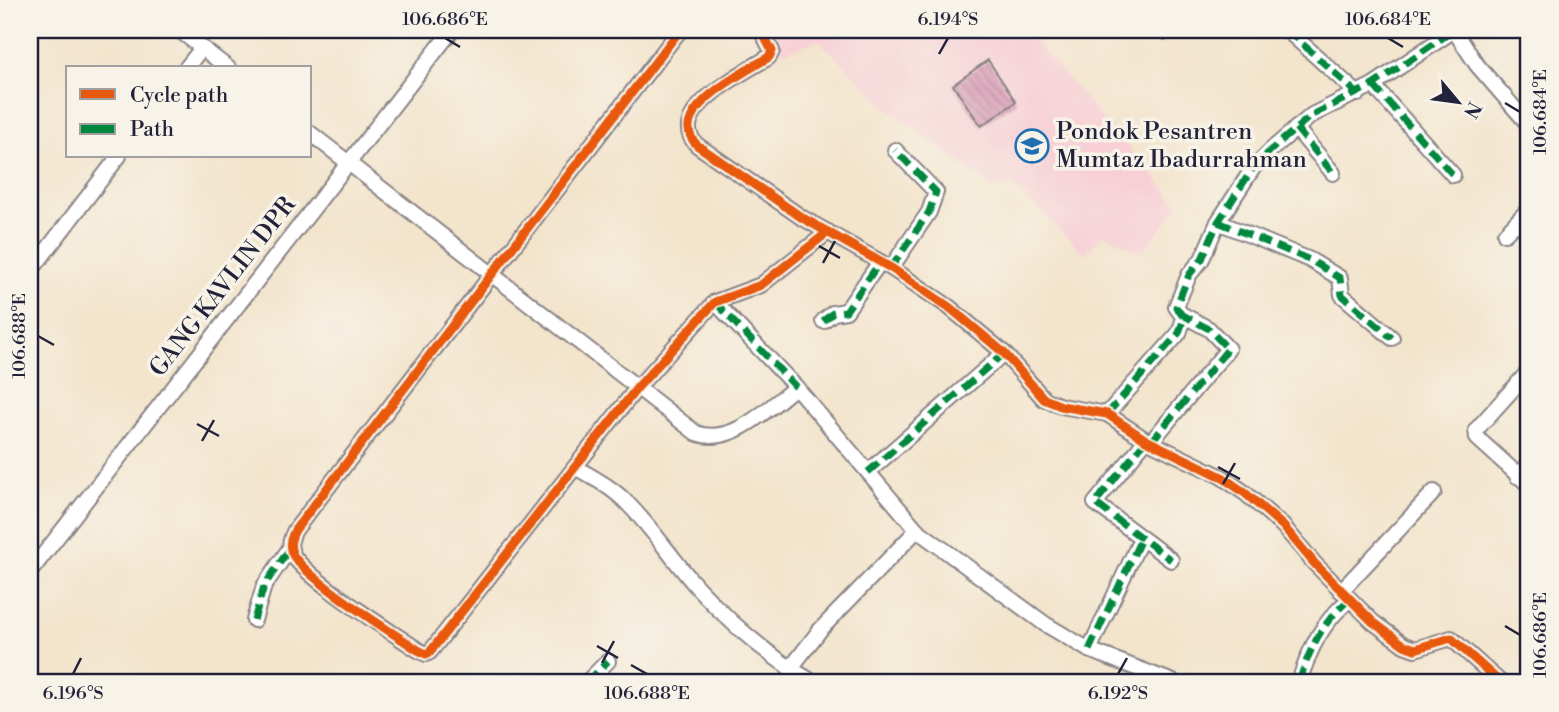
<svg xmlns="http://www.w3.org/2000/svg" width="1559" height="712" font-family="'Libre Bodoni',serif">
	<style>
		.built { fill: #f7cfd5 }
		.building { fill: url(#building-back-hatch) }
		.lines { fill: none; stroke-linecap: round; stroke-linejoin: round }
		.minor-casing { stroke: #8a8384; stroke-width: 18 }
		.minor { stroke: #fff; stroke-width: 14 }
		.quiet { stroke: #00873e; stroke-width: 7; stroke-dasharray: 14 7; stroke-linecap: butt }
		.cycleway-casing { stroke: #f7f3e8; stroke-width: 13 }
		.cycleway { stroke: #e8590c; stroke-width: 9 }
		.ticks { fill: none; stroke: #22223b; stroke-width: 2.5 }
		.labels { text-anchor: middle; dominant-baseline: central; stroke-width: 7; stroke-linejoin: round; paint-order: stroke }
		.poi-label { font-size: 24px; fill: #22223b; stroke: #f7f3e8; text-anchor: start }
		.street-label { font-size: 24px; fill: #22223b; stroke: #f7f3e8 }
		.neatline { fill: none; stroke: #22223b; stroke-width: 2.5 }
		.ticks-label { font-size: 18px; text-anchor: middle; fill: #22223b }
	</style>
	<defs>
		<pattern id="building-back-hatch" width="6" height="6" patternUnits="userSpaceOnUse" patternTransform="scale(1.75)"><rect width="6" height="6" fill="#d594b1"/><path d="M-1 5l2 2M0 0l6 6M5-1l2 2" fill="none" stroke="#ac7891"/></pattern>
	</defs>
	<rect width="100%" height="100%" fill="#f7f3e8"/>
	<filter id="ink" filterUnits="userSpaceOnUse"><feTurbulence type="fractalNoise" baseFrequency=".0143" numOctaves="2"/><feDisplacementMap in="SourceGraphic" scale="14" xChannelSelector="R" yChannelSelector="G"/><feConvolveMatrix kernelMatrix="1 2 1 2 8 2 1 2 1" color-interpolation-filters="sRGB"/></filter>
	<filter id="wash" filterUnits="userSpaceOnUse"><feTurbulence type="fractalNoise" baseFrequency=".00686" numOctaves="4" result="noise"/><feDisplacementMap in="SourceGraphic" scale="28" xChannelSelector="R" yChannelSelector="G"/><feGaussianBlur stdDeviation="1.57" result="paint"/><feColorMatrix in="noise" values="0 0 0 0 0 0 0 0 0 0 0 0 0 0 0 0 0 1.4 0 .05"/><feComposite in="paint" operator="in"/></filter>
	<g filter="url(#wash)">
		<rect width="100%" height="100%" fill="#f3e4cc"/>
		<!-- built -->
		<polygon class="built" points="766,30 1025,30 1179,205 1142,253 1104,234 1085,254 1011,183 994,189 890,110 819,40 783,53"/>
		<g id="blocks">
			<!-- building -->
			<polygon class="building" points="988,60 1016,102 981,126 953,85"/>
		</g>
	</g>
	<g filter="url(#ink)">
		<use href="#blocks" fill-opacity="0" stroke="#8a8384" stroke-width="2"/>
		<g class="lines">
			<defs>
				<g id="minor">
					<polyline points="179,30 228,68"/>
					<path d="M 680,30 L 295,530 C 291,538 288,546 293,555 C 308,580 390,631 418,650 L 426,654 L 430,652 L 637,388 L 715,302 L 761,285 L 828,232"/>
					<path d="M 761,30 L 772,51 L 769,57 C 745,72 663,112 697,145 L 801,217 L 891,268 L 949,307 L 1004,353 L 1044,399 L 1061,406 L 1107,414 L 1146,440 L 1222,477 L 1245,493 L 1283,526 L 1315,564 L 1373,622 L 1404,645 L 1415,649 L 1451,638 L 1500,682"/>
					<polyline points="1287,30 1358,94"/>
					<polyline points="1454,30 1477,65 1529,125"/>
					<polyline points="1166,32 1168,30"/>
					<polyline points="186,68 202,48"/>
					<polyline points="1373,85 1453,175"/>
					<polyline points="1296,128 1333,173"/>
					<path d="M 310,133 L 696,433 C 732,447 769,407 796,387"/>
					<polyline points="1218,222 1310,260 1340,278 1342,295 1392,338"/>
					<polyline points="1517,222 1529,233"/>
					<polyline points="1505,234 1529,209"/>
					<polyline points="891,268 929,212 936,192 895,150"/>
					<polyline points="30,272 119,156"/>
					<polyline points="715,302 796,387 917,530 1045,624 1089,650 1173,682"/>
					<polyline points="823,321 833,313 846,311 880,262"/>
					<polyline points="1529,371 1476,430 1477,438 1529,485"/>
					<polyline points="1107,414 1179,333 1184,318 1176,307 1189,275 1202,259 1218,222 1253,168 1272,149 1312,115 1373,85 1454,30"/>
					<polyline points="1146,440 1095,503 1171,560"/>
					<polyline points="1151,442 1228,349 1209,329 1183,315"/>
					<path d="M 575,467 C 594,478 613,488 628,504 C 653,529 673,560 697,587 C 731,624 769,657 813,682"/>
					<polyline points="868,472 1004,353"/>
					<polyline points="1517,476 1529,463"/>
					<polyline points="30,572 452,30"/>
					<polyline points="1341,591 1434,492"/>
					<polyline points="254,620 264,586 290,548"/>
					<polyline points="1089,650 1141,539"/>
					<polyline points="790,669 820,630 917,530"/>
					<polyline points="587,682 608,661"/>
					<path d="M 1299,682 C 1310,648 1322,622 1350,599"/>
				</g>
			</defs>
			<!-- minor casing -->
			<use href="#minor" class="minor-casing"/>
			<!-- minor -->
			<use href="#minor" class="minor"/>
			<!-- quiet -->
			<g class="quiet">
				<polyline points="1287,30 1358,94"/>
				<polyline points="1373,85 1453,175"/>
				<polyline points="1296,128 1333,173"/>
				<polyline points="1218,222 1310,260 1340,278 1342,295 1392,338"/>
				<polyline points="891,268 929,212 936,192 895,150"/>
				<polyline points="715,302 796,387"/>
				<polyline points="823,321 833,313 846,311 880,262"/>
				<polyline points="1107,414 1179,333 1184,318 1176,307 1189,275 1202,259 1218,222 1253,168 1272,149 1312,115 1373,85 1454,30"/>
				<polyline points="1146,440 1095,503 1171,560"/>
				<polyline points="1151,442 1228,349 1209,329 1183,315"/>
				<polyline points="868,472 1004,353"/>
				<polyline points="254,620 264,586 290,548"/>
				<polyline points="1089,650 1141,539"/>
				<polyline points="587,682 608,661"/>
				<path d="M 1299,682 C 1310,648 1322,622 1350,599"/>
			</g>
			<defs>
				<g id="cycleway">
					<path d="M 680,30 L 295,530 C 291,538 288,546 293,555 C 308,580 390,631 418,650 L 426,654 L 430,652 L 637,388 L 715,302 L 761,285 L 828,232"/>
					<path d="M 761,30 L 772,51 L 769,57 C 745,72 663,112 697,145 L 801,217 L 891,268 L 949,307 L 1004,353 L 1044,399 L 1061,406 L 1107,414 L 1146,440 L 1222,477 L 1245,493 L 1283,526 L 1315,564 L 1373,622 L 1404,645 L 1415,649 L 1451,638 L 1500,682"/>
				</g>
			</defs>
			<!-- cycleway casing -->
			<use href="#cycleway" class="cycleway-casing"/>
			<!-- cycleway -->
			<use href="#cycleway" class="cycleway"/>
		</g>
	</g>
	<!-- ticks -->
	<path class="ticks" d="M 445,38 L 460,47M 1388,38 L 1403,47M 939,54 L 948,38M 1505,103 L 1520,112M 819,246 L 840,258M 823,263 L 835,241M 38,336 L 54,345M 197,424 L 219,436M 202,441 L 214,420M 1218,467 L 1240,479M 1223,484 L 1235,463M 1505,626 L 1520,635M 597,646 L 618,658M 602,663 L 614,641M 631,665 L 647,674M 73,674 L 81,658M 1118,674 L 1127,658"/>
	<!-- icons -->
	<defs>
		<symbol id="school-ring" viewBox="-11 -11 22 22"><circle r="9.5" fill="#f7f3e8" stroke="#1f6fb2" stroke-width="1.5"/><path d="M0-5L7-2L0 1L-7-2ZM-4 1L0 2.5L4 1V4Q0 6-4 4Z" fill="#1f6fb2"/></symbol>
	</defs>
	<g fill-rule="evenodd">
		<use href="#school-ring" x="1013" y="127" width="38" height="38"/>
	</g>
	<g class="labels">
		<!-- poi labels -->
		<g class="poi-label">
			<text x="1056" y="132">Pondok Pesantren<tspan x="1056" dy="28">Mumtaz Ibadurrahman</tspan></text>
		</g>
		<!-- street labels -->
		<g class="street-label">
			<text transform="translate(223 287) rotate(-52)">GANG KAVLIN DPR</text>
		</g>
	</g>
	<!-- margin -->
	<rect width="1559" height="712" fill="none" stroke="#f7f3e8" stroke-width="77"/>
	<!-- legend -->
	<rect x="66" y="66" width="245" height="91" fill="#f7f3e8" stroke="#a29fa3" stroke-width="2"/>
	<rect x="80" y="89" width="35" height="10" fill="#e8590c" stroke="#a29fa3" stroke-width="2"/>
	<text x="130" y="102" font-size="21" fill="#22223b">Cycle path</text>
	<rect x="80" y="124" width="35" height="10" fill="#00873e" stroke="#a29fa3" stroke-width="2"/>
	<text x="130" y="136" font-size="21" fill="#22223b">Path</text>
	<!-- north arrow -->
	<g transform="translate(1458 102) rotate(119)" stroke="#f7f3e8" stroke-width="5" paint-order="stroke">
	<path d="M0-5L12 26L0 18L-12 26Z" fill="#22223b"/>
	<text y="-10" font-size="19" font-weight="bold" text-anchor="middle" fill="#22223b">N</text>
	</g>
	<rect x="38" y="38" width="1482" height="636" class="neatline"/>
	<g class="ticks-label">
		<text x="445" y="25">106.686°E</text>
		<text x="948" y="25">6.194°S</text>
		<text x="1388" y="25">106.684°E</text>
		<text transform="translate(1540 112) rotate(-90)" y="6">106.684°E</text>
		<text transform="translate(19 336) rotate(-90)" y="6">106.688°E</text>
		<text transform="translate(1540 635) rotate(-90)" y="6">106.686°E</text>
		<text x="73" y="699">6.196°S</text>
		<text x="647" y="699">106.688°E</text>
		<text x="1118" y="699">6.192°S</text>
	</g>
</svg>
